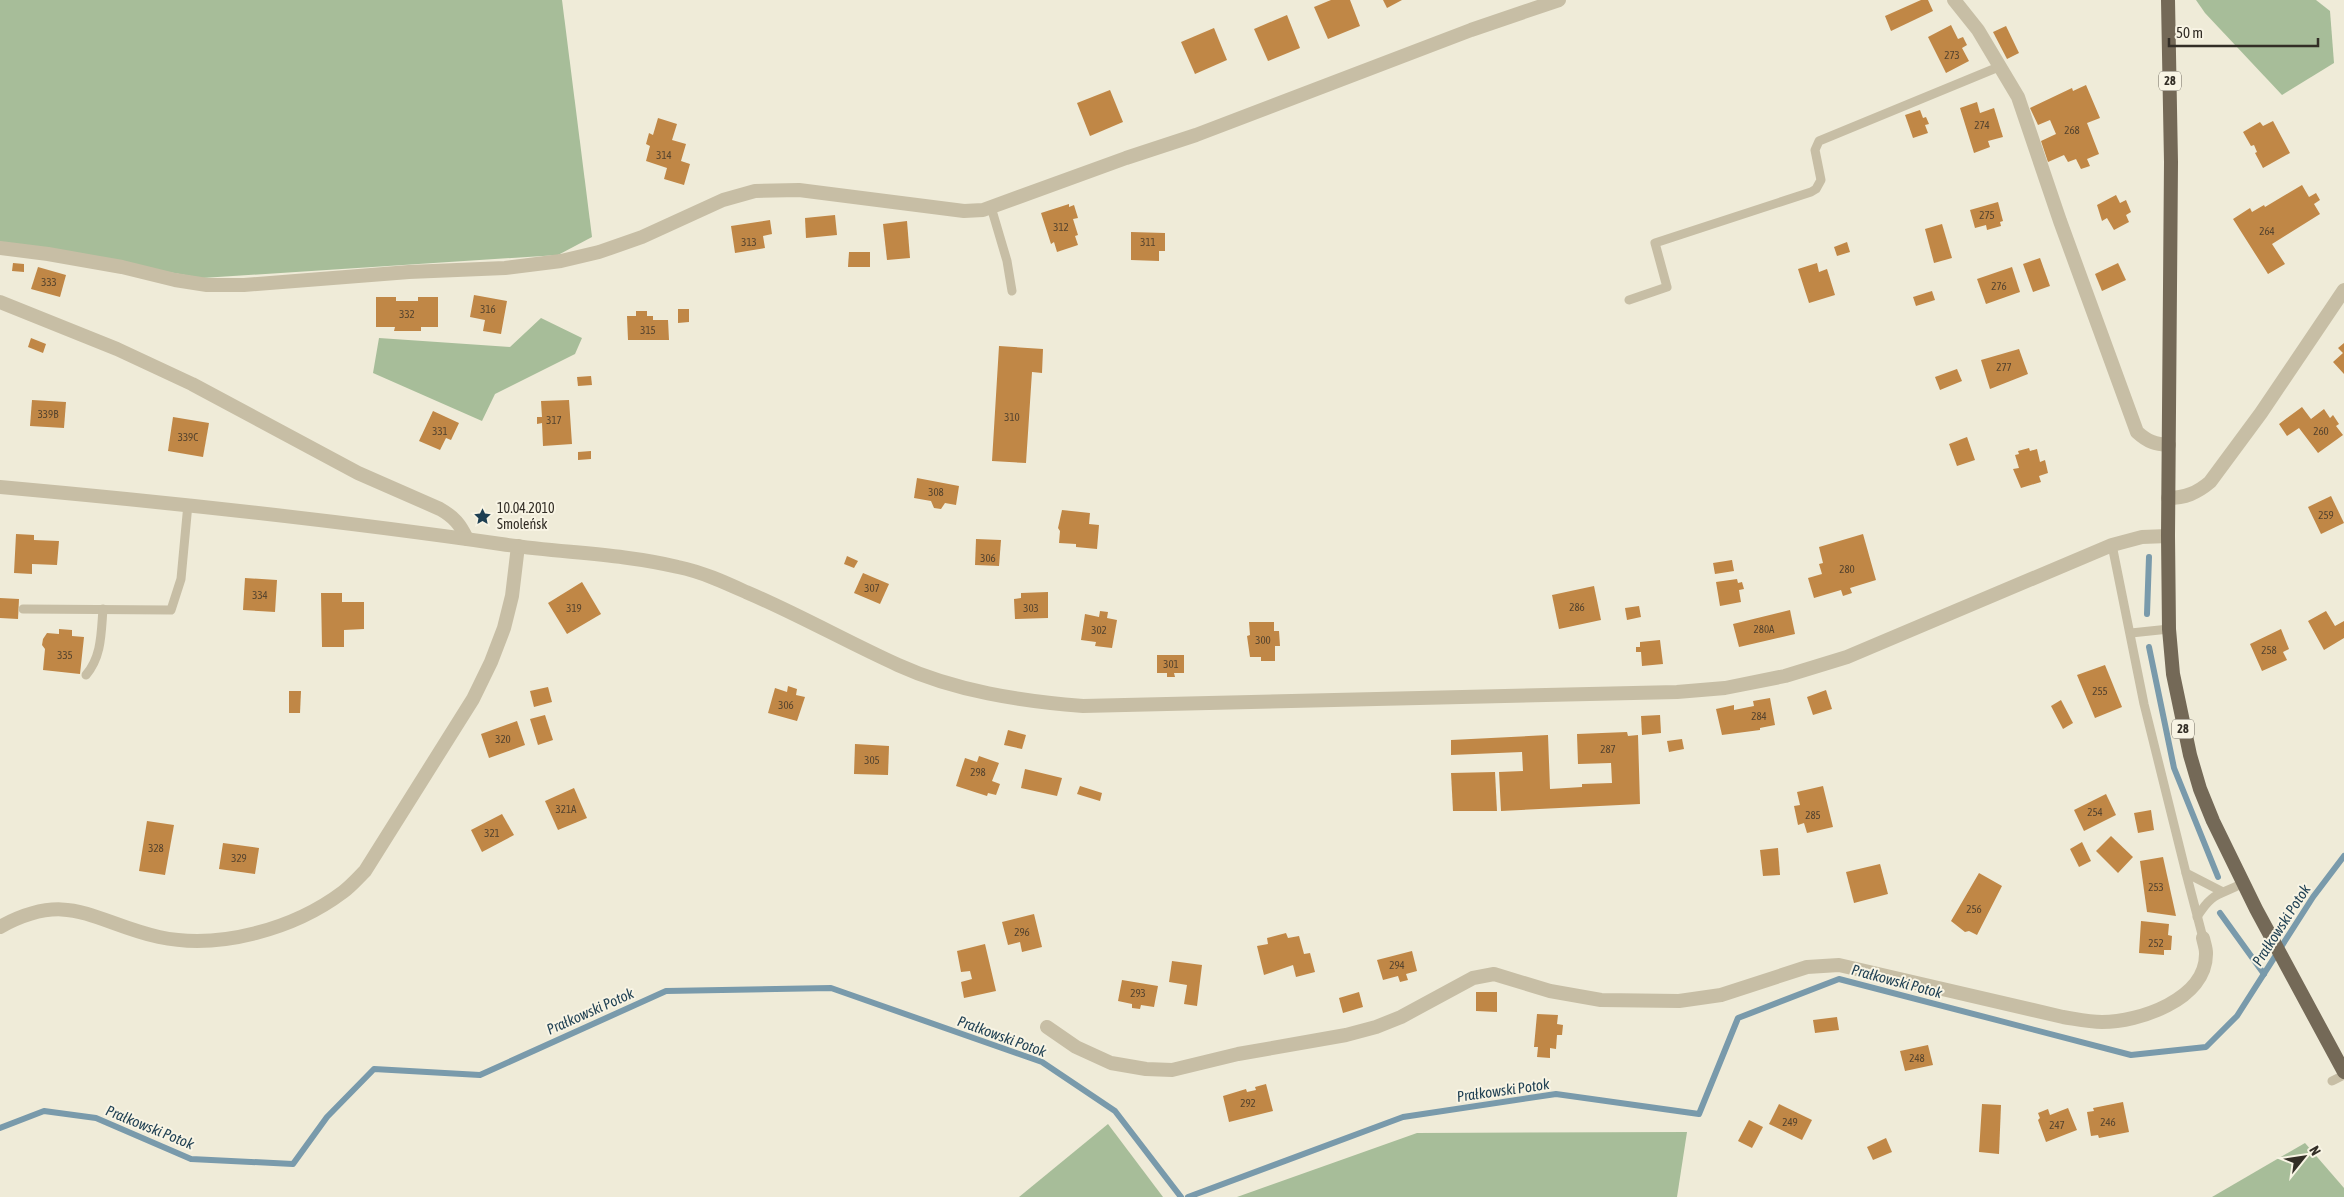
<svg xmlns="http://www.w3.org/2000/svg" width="2344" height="1197" font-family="'Asap Condensed',sans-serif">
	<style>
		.green { fill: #a7bd99 }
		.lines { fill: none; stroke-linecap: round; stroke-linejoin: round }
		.stream { stroke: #799aab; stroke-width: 6 }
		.building { fill: #c08746 }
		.service { stroke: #c7bea5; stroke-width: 9 }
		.minor { stroke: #c7bea5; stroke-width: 14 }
		.tertiary { stroke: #c7bea5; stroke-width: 14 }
		.primary { stroke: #746957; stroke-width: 14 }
		.labels { text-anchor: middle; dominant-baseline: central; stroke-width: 4; stroke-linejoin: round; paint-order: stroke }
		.number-label { font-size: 11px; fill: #56442e }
		.shield { fill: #f8f4e4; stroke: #6e695f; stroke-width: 1 }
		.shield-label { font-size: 12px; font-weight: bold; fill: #332e26 }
		.poi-label { font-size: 14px; fill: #332e26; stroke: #f8f4e4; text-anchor: start }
		.water-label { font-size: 15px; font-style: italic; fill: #1e3f52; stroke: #f8f4e4 }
	</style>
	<rect width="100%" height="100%" fill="#efebd8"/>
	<!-- green -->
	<g class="green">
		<polygon points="0,0 562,0 592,237 558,255 202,278 0,242"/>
		<polygon points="2196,0 2316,0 2330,11 2334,63 2282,95 2205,13"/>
		<polygon points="541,318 582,338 575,354 495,394 482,421 373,373 379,338 510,347"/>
		<polygon points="1108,1124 1163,1197 1019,1197"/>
		<polygon points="1687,1132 1677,1197 1237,1197 1417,1133"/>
		<polygon points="2305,1143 2344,1188 2344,1197 2212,1197"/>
	</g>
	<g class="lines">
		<!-- stream -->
		<g class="stream">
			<polyline points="2147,614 2149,557"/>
			<polyline points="2149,647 2174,768 2218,877"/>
			<polyline points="2220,913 2264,974"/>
			<polyline points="0,1128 44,1111 96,1118 191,1159 293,1164 327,1117 374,1069 480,1075 666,991 831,988 1042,1062 1115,1111 1181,1197"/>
			<polyline points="1188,1197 1403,1117 1556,1094 1699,1114 1738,1018 1839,979 2131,1055 2206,1047 2237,1016 2313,897 2344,856"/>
		</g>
	</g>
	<!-- building -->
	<g class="building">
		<polygon points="1331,0 1350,0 1360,26 1328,39 1314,7"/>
		<polygon points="1383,0 1402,0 1387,8"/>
		<polygon points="1921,0 1928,0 1933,11 1891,31 1885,16"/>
		<polygon points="1287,15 1300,48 1268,61 1254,29"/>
		<polygon points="1951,25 1958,39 1963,37 1967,45 1962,48 1969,61 1946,73 1928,37"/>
		<polygon points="2006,26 2019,53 2007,59 1993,32"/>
		<polygon points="1214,28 1227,60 1195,74 1181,42"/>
		<polygon points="2086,85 2100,118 2087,123 2099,154 2087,159 2090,166 2081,169 2076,159 2068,162 2064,155 2048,162 2041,141 2056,134 2050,120 2038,125 2030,108 2072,88 2073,91"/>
		<polygon points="1110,90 1123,122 1090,136 1077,103"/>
		<polygon points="1977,102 1980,113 1994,108 2003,137 1988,141 1990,147 1974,153 1960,108"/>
		<polygon points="1920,110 1923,118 1926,117 1929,124 1925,125 1928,133 1913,138 1905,115"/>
		<polygon points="658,118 677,124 672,140 686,144 681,161 690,164 684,185 664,179 667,168 646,161 650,146 646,144 649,133 653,135"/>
		<polygon points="2273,121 2290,153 2263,168 2255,153 2257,152 2254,145 2251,146 2243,132 2260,122 2263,126"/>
		<polygon points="2302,185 2309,197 2316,193 2320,200 2314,204 2320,214 2272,244 2285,264 2268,274 2233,219 2250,208 2252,212 2264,205 2265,207"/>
		<polygon points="2116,195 2120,203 2126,200 2131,212 2126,215 2129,222 2114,230 2107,218 2102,221 2097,205"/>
		<polygon points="1998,202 2003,221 2000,222 2001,226 1987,230 1986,225 1975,228 1970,210"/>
		<polygon points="1069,204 1069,207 1074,205 1078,218 1073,219 1078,235 1075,236 1078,245 1057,252 1054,242 1051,244 1041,213"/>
		<polygon points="835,215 837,235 806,238 805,218"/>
		<polygon points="770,220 772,234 763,236 765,248 735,253 731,226"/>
		<polygon points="907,221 910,258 887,260 883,224"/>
		<polygon points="1942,224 1952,258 1934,263 1925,229"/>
		<polygon points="1131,232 1165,233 1165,251 1159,251 1159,261 1131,260"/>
		<polygon points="1847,242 1850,252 1837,256 1834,247"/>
		<polygon points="849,252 870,252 870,267 848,267"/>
		<polygon points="2040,258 2050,286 2033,292 2023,264"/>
		<polygon points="13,263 24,264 24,272 12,271"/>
		<polygon points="1817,263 1819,272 1827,269 1835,295 1809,303 1798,269"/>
		<polygon points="2118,263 2126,280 2102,291 2095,274"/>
		<polygon points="38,267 66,275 60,297 31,289"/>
		<polygon points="2012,267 2020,292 1986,304 1977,279"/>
		<polygon points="1932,291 1935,300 1916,306 1913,297"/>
		<polygon points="474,295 507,301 501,334 483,331 485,320 470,317"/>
		<polygon points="376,297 396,297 396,301 418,301 418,297 438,297 438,327 421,327 421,331 394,331 395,327 376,327"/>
		<polygon points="678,309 689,309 689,322 678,323"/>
		<polygon points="636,311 647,311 647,316 653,316 653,320 668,320 669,340 628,340 627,316 636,316"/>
		<polygon points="31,338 46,344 43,353 28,347"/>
		<polygon points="2344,343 2344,374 2333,362 2343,353 2338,348"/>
		<polygon points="999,346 1043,349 1042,373 1032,372 1026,463 992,461"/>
		<polygon points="2019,349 2028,374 1990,389 1981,360"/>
		<polygon points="1957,369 1962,381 1940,390 1935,377"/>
		<polygon points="591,376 592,385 578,386 577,377"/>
		<polygon points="32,400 66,402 64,428 30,426"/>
		<polygon points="569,400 572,444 543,446 542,423 537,424 537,417 542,417 541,401"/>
		<polygon points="2302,407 2311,419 2324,409 2330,418 2333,415 2339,424 2336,426 2343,435 2318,453 2299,428 2287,436 2279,424"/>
		<polygon points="433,411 459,423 451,440 446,438 440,450 419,441"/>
		<polygon points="173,417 209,423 203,457 168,451"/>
		<polygon points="1967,437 1975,460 1957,466 1949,444"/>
		<polygon points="2029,448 2030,451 2037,449 2040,462 2045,460 2048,473 2039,476 2041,482 2021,488 2013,469 2019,468 2015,455 2019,454 2018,451"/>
		<polygon points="591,451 591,459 578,460 578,452"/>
		<polygon points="917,478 959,486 956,505 945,503 941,509 934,508 931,501 914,498"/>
		<polygon points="2331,496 2344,523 2321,534 2308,507"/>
		<polygon points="1062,510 1090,513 1089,524 1099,525 1097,549 1076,547 1076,544 1059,543 1060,531 1058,528"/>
		<polygon points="16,534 34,535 34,540 59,541 57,565 32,564 32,574 14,573"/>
		<polygon points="1863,534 1876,580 1850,588 1852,593 1843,596 1841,590 1814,598 1808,578 1822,574 1819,564 1823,563 1819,547"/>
		<polygon points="976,539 1001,540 999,566 975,565"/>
		<polygon points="847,556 858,561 854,568 844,564"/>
		<polygon points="1732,560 1734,571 1715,574 1713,563"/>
		<polygon points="863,573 889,584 880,604 854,593"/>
		<polygon points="245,578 277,580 275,612 243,610"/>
		<polygon points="1737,579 1738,583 1742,582 1744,589 1739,590 1741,602 1720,606 1716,582"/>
		<polygon points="582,582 601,614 567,634 548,603"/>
		<polygon points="1594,586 1601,620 1559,629 1552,595"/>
		<polygon points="1048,592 1048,618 1015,619 1014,599 1021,598 1021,593"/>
		<polygon points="321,593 342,593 342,602 364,602 364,629 344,630 344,647 322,647"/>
		<polygon points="0,598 19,599 18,619 0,618"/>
		<polygon points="1639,606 1641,617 1627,620 1625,608"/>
		<polygon points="1790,610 1795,634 1739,647 1733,624"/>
		<polygon points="1100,611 1108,612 1107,618 1117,620 1112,648 1095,646 1096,642 1081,640 1085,614 1099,617"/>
		<polygon points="2326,611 2335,626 2344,621 2344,638 2324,650 2308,621"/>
		<polygon points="1249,622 1274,622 1274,631 1279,631 1280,646 1275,646 1275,661 1261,661 1261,657 1250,657 1247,636 1250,635"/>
		<polygon points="59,629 72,630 72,636 84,637 80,674 43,670 45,649 42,645 43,639 47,633 59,634"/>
		<polygon points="2281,629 2289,649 2283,652 2287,660 2262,671 2250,644"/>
		<polygon points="1660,640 1663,664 1642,666 1641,652 1636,652 1636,647 1640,647 1640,642"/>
		<polygon points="1157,655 1184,655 1184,673 1174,673 1175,677 1167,677 1167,673 1157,673"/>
		<polygon points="2105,665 2122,707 2095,718 2077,675"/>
		<polygon points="788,686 797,689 796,695 805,697 797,721 768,713 775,688 787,692"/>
		<polygon points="548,687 552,702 534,707 530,691"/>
		<polygon points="1826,690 1832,709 1813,715 1807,697"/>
		<polygon points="289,691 301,691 300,713 289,713"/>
		<polygon points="1770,698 1775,725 1760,728 1760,730 1722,735 1716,709 1734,705 1734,710 1754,706 1753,701"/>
		<polygon points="2061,700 2073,723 2063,729 2051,706"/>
		<polygon points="545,715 553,740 538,745 530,719"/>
		<polygon points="1660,715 1661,733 1642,735 1641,716"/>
		<polygon points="517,721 525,745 489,758 481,734"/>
		<polygon points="1008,730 1026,735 1022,749 1004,745"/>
		<polygon points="1627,732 1628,736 1638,735 1640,804 1501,811 1499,772 1523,771 1522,752 1451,755 1451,740 1548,735 1550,789 1582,787 1582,784 1612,783 1611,763 1578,764 1577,734"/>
		<polygon points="1682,739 1684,749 1669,752 1667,741"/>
		<polygon points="855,744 889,746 888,775 854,774"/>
		<polygon points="979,756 999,763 992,781 1000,784 996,795 988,793 987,796 956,786 965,758 977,762"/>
		<polygon points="1025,769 1062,778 1057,796 1021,788"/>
		<polygon points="1495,772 1497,811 1453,811 1451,773"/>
		<polygon points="1080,786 1102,793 1100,801 1077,794"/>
		<polygon points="1823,786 1833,827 1807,833 1804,823 1798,825 1794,806 1800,805 1797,792"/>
		<polygon points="574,788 587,818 558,830 545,801"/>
		<polygon points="2106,794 2116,815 2084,831 2074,810"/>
		<polygon points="2151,810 2154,830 2138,833 2134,813"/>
		<polygon points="502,814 514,835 482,852 471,830"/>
		<polygon points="147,821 174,825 165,875 139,871"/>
		<polygon points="2111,836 2133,857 2118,873 2096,851"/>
		<polygon points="2082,842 2091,861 2079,867 2070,849"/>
		<polygon points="223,843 259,848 255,874 219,869"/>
		<polygon points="1778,848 1780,875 1763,876 1760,850"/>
		<polygon points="2163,857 2176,916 2147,912 2140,861"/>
		<polygon points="1880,864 1888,894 1854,903 1846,872"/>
		<polygon points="1979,873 2002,886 1977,935 1969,931 1965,932 1951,921"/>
		<polygon points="1034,914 1042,947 1022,952 1020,942 1008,945 1002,922"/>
		<polygon points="2141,921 2169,924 2168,935 2172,936 2171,950 2164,950 2164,955 2139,953"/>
		<polygon points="1286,933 1288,938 1299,936 1304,954 1310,953 1315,972 1296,977 1293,965 1264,975 1257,946 1268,944 1267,938"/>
		<polygon points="985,944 996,991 964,998 961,982 972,979 970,971 961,972 957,951"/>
		<polygon points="1412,951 1417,971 1406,974 1408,980 1400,982 1398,976 1383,980 1377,960"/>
		<polygon points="1172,961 1202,965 1197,1006 1184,1004 1187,985 1169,982"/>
		<polygon points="1122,980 1158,986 1154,1007 1141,1005 1140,1009 1132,1008 1132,1004 1118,1001"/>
		<polygon points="1359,992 1363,1007 1343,1013 1339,998"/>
		<polygon points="1476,992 1497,992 1497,1012 1476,1011"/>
		<polygon points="1537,1014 1558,1015 1557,1024 1563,1025 1562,1035 1557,1035 1556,1049 1550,1048 1550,1058 1537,1057 1538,1047 1534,1047"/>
		<polygon points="1837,1017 1839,1030 1815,1033 1813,1020"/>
		<polygon points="1928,1045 1933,1065 1905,1071 1900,1051"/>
		<polygon points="1266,1084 1273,1111 1229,1122 1223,1096 1246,1089 1247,1092 1256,1090 1255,1087"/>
		<polygon points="2123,1102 2129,1132 2099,1138 2098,1135 2091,1136 2087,1112 2094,1111 2093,1108"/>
		<polygon points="1779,1104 1812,1120 1802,1140 1769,1124"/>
		<polygon points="1982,1104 2001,1105 1999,1154 1979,1152"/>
		<polygon points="2068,1108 2077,1130 2046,1142 2038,1120 2040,1118 2038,1113 2048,1109 2050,1115"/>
		<polygon points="1749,1120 1763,1127 1752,1148 1738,1141"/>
		<polygon points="1886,1138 1892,1152 1873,1160 1867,1147"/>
	</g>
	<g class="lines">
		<!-- service -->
		<g class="service">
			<polyline points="991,207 1007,261 1012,291"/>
			<polyline points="1629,300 1667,287 1655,243 1811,192 1816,189 1821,180 1815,150 1819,141 2001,66"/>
			<polyline points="2112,545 2144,704 2186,873 2221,891"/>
			<polyline points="23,609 171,610 181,579 188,504"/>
			<polyline points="2131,633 2169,629"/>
			<path d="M 86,675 C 102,656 101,633 103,609"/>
			<polyline points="2186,873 2203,938"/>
			<path d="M 2197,917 C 2213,891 2219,896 2243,883"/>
			<polyline points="2332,1081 2344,1075"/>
		</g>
		<!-- minor -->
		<g class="minor">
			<path d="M 1954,0 L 1978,30 L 2018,97 L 2060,221 L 2137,432 C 2148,442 2155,444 2169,445"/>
			<polyline points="0,248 48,254 122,267 175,280 207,285 244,285 409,272 505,268 561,261 599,252 642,237 723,200 755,191 799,190 964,211 983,210 1126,158 1196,135 1471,30 1559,0"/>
			<path d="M 0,302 L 117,349 L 192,384 L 358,473 L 440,509 C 454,517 460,524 467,539"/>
			<path d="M 2168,498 C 2185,498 2197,493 2210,482 L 2261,413 L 2344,290"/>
			<path d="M 0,927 C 69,889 93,922 159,937 C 219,950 294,929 343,892 C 351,886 358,878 365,871 L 473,699 L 491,662 L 504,628 L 512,596 L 518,546"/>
			<path d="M 1047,1027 L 1076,1047 L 1111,1063 L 1146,1069 L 1172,1070 L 1238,1054 L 1346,1035 L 1376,1027 L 1401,1017 L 1473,978 L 1494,974 L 1550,991 L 1601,1000 L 1679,1001 L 1721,995 L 1807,967 L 1839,965 L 2063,1017 C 2076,1019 2089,1022 2102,1022 C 2138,1022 2207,1000 2206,953 C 2206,948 2204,943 2203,938"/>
		</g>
		<!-- tertiary -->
		<path class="tertiary" d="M 0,487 C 167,502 334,520 501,544 C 560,553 620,553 678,567 C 702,572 724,582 746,592 C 798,614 847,642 898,665 C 955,691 1020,701 1083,706 L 1677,692 L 1725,688 L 1785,676 L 1847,657 L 2112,545 L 2142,537 L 2168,536"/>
		<!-- primary -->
		<polyline class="primary" points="2168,0 2171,162 2168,536 2169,629 2173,674 2190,755 2200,789 2213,821 2256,909 2344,1072"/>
	</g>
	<!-- icons -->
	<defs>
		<symbol id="sight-bare" viewBox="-9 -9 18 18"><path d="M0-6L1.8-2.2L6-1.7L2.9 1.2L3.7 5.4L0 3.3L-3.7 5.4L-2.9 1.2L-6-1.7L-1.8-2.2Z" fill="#1e3f52" stroke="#f8f4e4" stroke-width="2.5" paint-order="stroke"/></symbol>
	</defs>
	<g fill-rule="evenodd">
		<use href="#sight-bare" x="470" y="504" width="25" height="25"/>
	</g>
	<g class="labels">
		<!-- number labels -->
		<g class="number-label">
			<text x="1952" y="55">273</text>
			<text x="1982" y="125">274</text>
			<text x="2072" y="130">268</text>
			<text x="664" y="155">314</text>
			<text x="1987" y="215">275</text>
			<text x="1061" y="227">312</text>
			<text x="2267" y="231">264</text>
			<text x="749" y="242">313</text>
			<text x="1148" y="242">311</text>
			<text x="49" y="282">333</text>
			<text x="1999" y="286">276</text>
			<text x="488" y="309">316</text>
			<text x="407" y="314">332</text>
			<text x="648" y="330">315</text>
			<text x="2004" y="367">277</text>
			<text x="48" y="414">339B</text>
			<text x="1012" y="417">310</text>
			<text x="554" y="420">317</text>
			<text x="440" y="431">331</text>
			<text x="2321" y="431">260</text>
			<text x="188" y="437">339C</text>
			<text x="936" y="492">308</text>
			<text x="2326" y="515">259</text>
			<text x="988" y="558">306</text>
			<text x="1847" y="569">280</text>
			<text x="872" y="588">307</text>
			<text x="260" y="595">334</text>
			<text x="1577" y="607">286</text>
			<text x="574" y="608">319</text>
			<text x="1031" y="608">303</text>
			<text x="1764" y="629">280A</text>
			<text x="1099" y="630">302</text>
			<text x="1263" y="640">300</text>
			<text x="2269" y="650">258</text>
			<text x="65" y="655">335</text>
			<text x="1171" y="664">301</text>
			<text x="2100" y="691">255</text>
			<text x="786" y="705">306</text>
			<text x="1759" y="716">284</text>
			<text x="503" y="739">320</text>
			<text x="1608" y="749">287</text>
			<text x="872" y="760">305</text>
			<text x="978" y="772">298</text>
			<text x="566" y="809">321A</text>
			<text x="2095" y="812">254</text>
			<text x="1813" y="815">285</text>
			<text x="492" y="833">321</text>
			<text x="156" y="848">328</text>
			<text x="239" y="858">329</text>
			<text x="2156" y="887">253</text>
			<text x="1974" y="909">256</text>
			<text x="1022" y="932">296</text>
			<text x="2156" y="943">252</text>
			<text x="1397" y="965">294</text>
			<text x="1138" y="993">293</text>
			<text x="1917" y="1058">248</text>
			<text x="1248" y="1103">292</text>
			<text x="1790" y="1122">249</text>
			<text x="2108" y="1122">246</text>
			<text x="2057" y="1125">247</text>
		</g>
		<!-- shield labels -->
		<g class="shield">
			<rect x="2159" y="71.5" width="22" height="19" rx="4"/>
			<rect x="2172" y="719.5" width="22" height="19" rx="4"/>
		</g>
		<g class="shield-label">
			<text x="2170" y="81">28</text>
			<text x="2183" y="729">28</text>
		</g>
		<!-- poi labels -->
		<g class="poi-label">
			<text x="497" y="508">10.04.2010<tspan x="497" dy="16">Smoleńsk</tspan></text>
		</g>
		<!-- water labels -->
		<g class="water-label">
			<text transform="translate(2281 925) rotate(-57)">Prałkowski Potok</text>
			<text transform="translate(1897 981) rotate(15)">Prałkowski Potok</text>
			<text transform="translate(590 1011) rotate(-24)">Prałkowski Potok</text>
			<text transform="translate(1002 1036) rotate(20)">Prałkowski Potok</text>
			<text transform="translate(1503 1090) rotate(-8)">Prałkowski Potok</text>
			<text transform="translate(150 1127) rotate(22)">Prałkowski Potok</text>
		</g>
	</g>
	<!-- north arrow -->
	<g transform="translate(2304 1157) rotate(60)" stroke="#f8f4e4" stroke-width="4" paint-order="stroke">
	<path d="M0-4L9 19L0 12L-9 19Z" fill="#332e26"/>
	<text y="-8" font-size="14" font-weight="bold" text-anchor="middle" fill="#332e26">N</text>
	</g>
	<!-- scale -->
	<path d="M2169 38v8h149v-8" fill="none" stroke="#332e26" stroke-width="2.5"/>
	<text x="2176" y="38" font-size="15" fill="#332e26" stroke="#f8f4e4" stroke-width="4" paint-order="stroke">50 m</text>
</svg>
